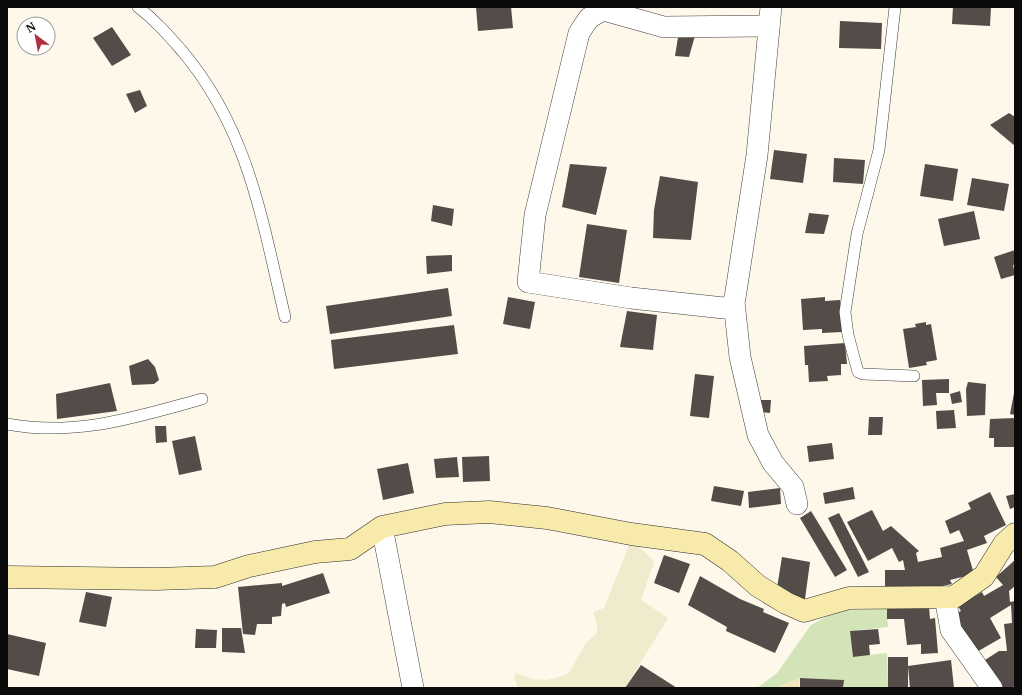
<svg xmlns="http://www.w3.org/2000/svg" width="1022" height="695" font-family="Merriweather,serif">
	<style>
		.farmland { fill: #f1ebcd }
		.green { fill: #d2e4b8 }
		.sand { fill: #f5e4bb }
		.building { fill: #534c48 }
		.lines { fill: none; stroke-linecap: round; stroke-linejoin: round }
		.lane-casing { stroke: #3e3e3e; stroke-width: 12 }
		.street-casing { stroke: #3e3e3e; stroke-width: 22 }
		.secondary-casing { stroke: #2d2d2d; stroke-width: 23 }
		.lane { stroke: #fff; stroke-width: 11 }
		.street { stroke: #fff; stroke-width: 21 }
		.secondary { stroke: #f8eaab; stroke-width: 22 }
	</style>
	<rect width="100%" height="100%" fill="#fdf8ea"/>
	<!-- farmland -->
	<polygon class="farmland" points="632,538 654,562 641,600 668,618 625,688 518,688 514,677 516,673 532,679 547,680 563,676 570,672 585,644 597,633 597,625 593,612 604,608"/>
	<!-- green -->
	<polygon class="green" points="887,609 888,627 850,631 853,657 887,653 888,688 843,688 843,680 800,678 775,688 757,688 777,673 811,625 826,617 844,610"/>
	<!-- sand -->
	<polygon class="sand" points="800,678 799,688 775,688"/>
	<!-- building -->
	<g class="building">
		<polygon points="476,7 511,7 513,28 478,31"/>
		<polygon points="953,7 991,7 990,26 952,24"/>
		<polygon points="840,21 882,23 881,49 839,48"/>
		<polygon points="112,27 131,55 112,66 93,38"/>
		<polygon points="679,31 696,32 689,57 675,56"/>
		<polygon points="140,90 147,106 135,113 126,94"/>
		<polygon points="1009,113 1015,117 1015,146 990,125"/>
		<polygon points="774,150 807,154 803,183 770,179"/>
		<polygon points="834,158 865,160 863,184 833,182"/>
		<polygon points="570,164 607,167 596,215 562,207"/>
		<polygon points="925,164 958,169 953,201 920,196"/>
		<polygon points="660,176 698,182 691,240 653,238 654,210"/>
		<polygon points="972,178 1009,184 1004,211 967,205"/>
		<polygon points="433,205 454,209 452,226 431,221"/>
		<polygon points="974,211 980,239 944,246 938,219"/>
		<polygon points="809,213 829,215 824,234 805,233"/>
		<polygon points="587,224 627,230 619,283 579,277"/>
		<polygon points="1015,250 1015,265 1013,265 1015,275 1001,279 994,257"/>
		<polygon points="452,255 452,271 427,274 426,256"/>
		<polygon points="448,288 452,316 330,334 326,306"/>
		<polygon points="508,297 535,302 530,329 503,324"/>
		<polygon points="825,297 825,301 840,300 842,332 822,333 822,329 803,330 801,299"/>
		<polygon points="627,311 657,315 653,350 620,347"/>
		<polygon points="926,322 926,325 931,324 937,360 926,362 927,365 909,368 903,329 916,327 915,324"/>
		<polygon points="454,325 458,354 334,369 331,340"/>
		<polygon points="845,343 847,364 841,364 841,375 827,376 828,381 809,382 808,365 805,365 804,346"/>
		<polygon points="148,359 155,367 159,380 154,384 132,385 129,366"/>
		<polygon points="695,374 714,376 709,418 690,416"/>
		<polygon points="949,379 949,393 936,393 937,405 923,406 922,380"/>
		<polygon points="968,382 986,384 985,415 967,416 966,389"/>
		<polygon points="110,383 117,411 57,419 56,394"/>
		<polygon points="960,391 962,402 952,404 950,394"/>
		<polygon points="1014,393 1015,393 1015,415 1010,414"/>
		<polygon points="758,400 771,400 770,413 758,412"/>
		<polygon points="954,410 956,428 937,429 936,411"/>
		<polygon points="869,417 883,417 882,435 868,435"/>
		<polygon points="1015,418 1014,447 994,447 994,438 989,438 990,419"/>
		<polygon points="155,426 166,426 167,442 156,443"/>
		<polygon points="195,436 202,470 179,475 172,441"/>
		<polygon points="832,443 834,459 809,462 807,446"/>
		<polygon points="489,456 490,481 463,482 462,457"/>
		<polygon points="457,457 459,477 436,478 434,459"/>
		<polygon points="408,463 414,493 383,500 377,469"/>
		<polygon points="714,486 744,491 741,506 711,501"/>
		<polygon points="853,487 855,499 825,504 823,493"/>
		<polygon points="780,488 781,504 749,508 748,492"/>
		<polygon points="990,492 1006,525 984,536 987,543 967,550 974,574 950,580 952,584 924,590 885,590 885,570 905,570 903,560 899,562 892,548 868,561 847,522 872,510 883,531 891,526 919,551 916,553 918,562 942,557 940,548 964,541 959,530 950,534 945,521 971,509 968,503"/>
		<polygon points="1015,494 1015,507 1010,509 1006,496"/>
		<polygon points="811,511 847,570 835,577 800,518"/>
		<polygon points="839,513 869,572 858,577 828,518"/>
		<polygon points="664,555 690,564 679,593 654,583"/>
		<polygon points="782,557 810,562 805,599 776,594"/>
		<polygon points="1015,560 1015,586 1009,591 1010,602 1015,601 1015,686 1011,688 1003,688 985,660 999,651 1007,651 1004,624 1012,623 1011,605 990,618 1001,638 975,653 953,615 961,611 958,606 982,592 984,596 1003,585 996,577"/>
		<polygon points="323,573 330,593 286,607 285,603 282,604 281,616 272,617 272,624 257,624 255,635 243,634 238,587 282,583 282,586"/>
		<polygon points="700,576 740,599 764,609 763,612 789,623 775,653 726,631 727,627 688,605"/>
		<polygon points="86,592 112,597 106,627 79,622"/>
		<polygon points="900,607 929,607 930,619 935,618 938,653 921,654 921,644 907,645 904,619 887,619 887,609 900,609"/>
		<polygon points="222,628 241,628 245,653 222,652"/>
		<polygon points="196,629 217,630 216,648 195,648"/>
		<polygon points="878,629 880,644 869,645 870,655 853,657 850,631"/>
		<polygon points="7,634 46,643 39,676 7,669"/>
		<rect x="888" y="657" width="20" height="31"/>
		<polygon points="951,660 954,688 910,688 908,666"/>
		<polygon points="641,665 677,688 625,688"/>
		<polygon points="800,678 844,680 843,688 800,688"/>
	</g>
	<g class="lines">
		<defs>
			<g id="lane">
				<path d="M 138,7 C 156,21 168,35 183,52 C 249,131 262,220 285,317"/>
				<polyline points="895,7 879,150 857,234 845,312 848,335 858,372 863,374 914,376"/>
				<path d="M 7,424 C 77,437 136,417 202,399"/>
			</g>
			<g id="street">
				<polyline points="603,7 603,10 664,27 769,26"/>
				<polyline points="603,10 589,18 579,33 535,215 528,282 631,298 724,308 731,307 735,298 757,155 771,7"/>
				<polyline points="734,302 740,357 758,435 773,463 793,487 797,504"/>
				<polyline points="382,527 413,688"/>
				<polyline points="945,597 951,630 992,688"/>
			</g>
			<polyline id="secondary" points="7,577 156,579 215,577 249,566 315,552 350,549 382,527 445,514 489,512 547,518 631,534 705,544 730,561 758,586 786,603 804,611 849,598 954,597 984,576 1004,544 1015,534"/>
		</defs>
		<!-- lane casing -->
		<use href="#lane" class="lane-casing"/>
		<!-- street casing -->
		<use href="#street" class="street-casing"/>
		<!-- secondary casing -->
		<use href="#secondary" class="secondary-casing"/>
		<!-- lane -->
		<use href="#lane" class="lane"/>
		<!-- street -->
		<use href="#street" class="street"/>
		<!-- secondary -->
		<use href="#secondary" class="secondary"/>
	</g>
	<!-- border -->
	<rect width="1022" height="695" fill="none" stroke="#0b0b0b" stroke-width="16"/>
	<!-- north arrow -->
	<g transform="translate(36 36) rotate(328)"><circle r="19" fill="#ffffff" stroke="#9d9d9d"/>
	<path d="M0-3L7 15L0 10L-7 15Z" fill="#af2f3e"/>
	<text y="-6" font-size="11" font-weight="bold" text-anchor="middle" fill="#0b0b0b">N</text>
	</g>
</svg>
